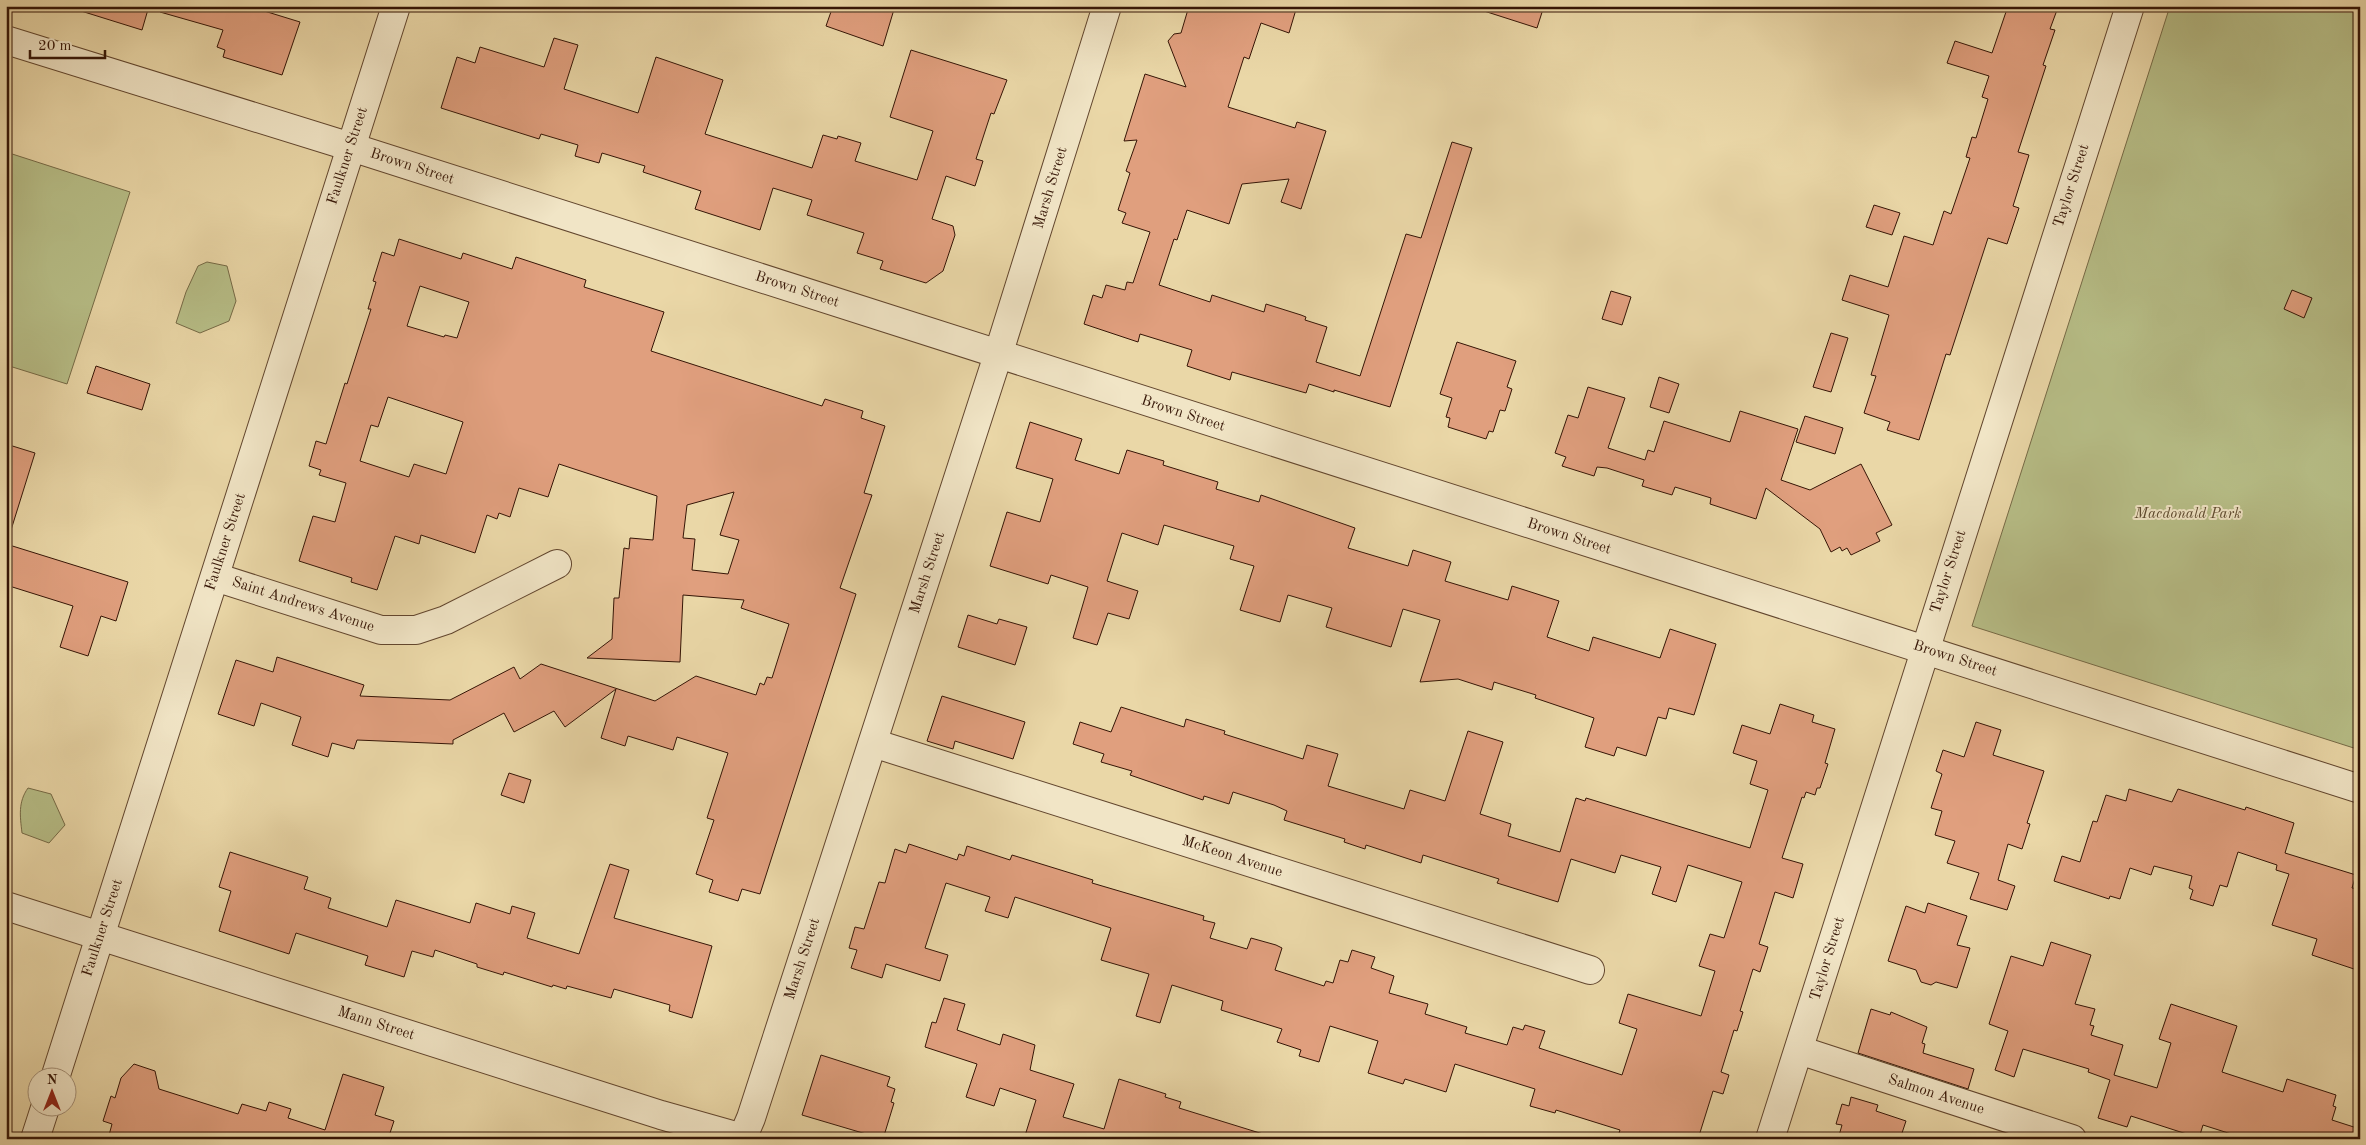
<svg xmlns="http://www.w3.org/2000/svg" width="2366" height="1145" font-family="'Old Standard TT',serif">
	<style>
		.green { fill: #b7be87; stroke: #766a46 }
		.building { fill: #e09f7e; stroke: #351506; fill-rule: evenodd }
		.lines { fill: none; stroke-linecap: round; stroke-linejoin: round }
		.street-casing { stroke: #62462e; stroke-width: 30 }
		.street { stroke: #f1e5c6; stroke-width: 28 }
		.labels { text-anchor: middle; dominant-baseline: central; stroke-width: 4; stroke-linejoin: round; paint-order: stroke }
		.street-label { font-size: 15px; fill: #351506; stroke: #f1e5c6 }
		.park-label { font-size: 15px; font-style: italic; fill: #5c482d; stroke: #f1e5c6 }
	</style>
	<rect width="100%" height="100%" fill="#ead7a7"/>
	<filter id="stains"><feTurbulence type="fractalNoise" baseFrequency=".004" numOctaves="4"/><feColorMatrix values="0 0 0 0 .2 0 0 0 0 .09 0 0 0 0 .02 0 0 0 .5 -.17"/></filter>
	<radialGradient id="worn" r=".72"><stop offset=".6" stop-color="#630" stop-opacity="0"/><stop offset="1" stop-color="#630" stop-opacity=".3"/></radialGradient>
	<!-- green -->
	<g class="green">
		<polygon points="2170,6 2360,6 2360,750 1972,626"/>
		<polygon points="6,152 130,192 67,384 6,365"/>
		<polygon points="207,262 227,266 236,301 229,321 200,333 176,323 186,292 198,266"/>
		<path d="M 28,788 L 51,794 L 65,825 L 49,843 L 22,833 C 20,816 18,802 28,788 Z"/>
	</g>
	<!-- building -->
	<g class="building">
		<polygon points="82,6 149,6 142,30 81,11"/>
		<polygon points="161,6 248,6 300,22 282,75 223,57 225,50 217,47 223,30 160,12"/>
		<polygon points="833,6 895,6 883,46 826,26"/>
		<polygon points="1189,6 1297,6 1289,33 1261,23 1249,59 1244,57 1228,107 1295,128 1297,122 1326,131 1301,209 1281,202 1289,179 1242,184 1229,224 1187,210 1177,240 1174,239 1159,285 1210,302 1212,295 1264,312 1266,304 1301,315 1306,317 1305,320 1327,327 1316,362 1360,376 1406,234 1421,238 1452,142 1472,148 1390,407 1334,390 1334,392 1309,384 1306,393 1232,372 1230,380 1187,366 1192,350 1140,334 1138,342 1084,324 1093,295 1102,298 1106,285 1125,290 1127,282 1133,283 1150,232 1122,223 1126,213 1118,210 1130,173 1126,171 1137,140 1124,141 1145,74 1186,87 1168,41 1174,34 1181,33"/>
		<polygon points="1484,6 1544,6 1537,28 1484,11"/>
		<polygon points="2008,6 2046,6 2057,10 2050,29 2055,30 2043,65 2046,66 2018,152 2029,155 2013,206 2019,208 2007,244 1988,238 1950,355 1946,354 1919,440 1887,430 1890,422 1864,413 1876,376 1871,375 1889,315 1842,300 1850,275 1888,287 1904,236 1933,245 1944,211 1951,214 1970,158 1966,157 1972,137 1976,138 1988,99 1982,97 1989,76 1947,63 1955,41 1992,53"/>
		<polygon points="554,38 578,45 564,89 638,113 656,57 723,80 705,134 812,168 823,135 837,139 838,136 861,143 855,161 917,180 933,131 890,117 911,50 1007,80 994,114 991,113 976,159 983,161 975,186 946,176 932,219 953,226 955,235 943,271 926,283 880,269 883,261 857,253 864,233 807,215 812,200 773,188 760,230 695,209 701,191 643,172 645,166 602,153 599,163 575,156 578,145 541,134 539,139 441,108 457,57 475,63 480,47 544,67"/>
		<polygon points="1874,205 1900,213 1892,235 1866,227"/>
		<path d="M 399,239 L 461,259 L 463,253 L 512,269 L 516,257 L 586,280 L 584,287 L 664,312 L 651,351 L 822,406 L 825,399 L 863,411 L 861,418 L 885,426 L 864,493 L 872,495 L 840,588 L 856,594 L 760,894 L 742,889 L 738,901 L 709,892 L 713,880 L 696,874 L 714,820 L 707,818 L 728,753 L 677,737 L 673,750 L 628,736 L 625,746 L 601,738 L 616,689 L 565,727 L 554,711 L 514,732 L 504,713 L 453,740 L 453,744 L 357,740 L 354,749 L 332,743 L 328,757 L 292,745 L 301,717 L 261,703 L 254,726 L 218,714 L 236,660 L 273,672 L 277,657 L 364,685 L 360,696 L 450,700 L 514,667 L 520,679 L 541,664 L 655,701 L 696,676 L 756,695 L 760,683 L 764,685 L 767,677 L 772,678 L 789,624 L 741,608 L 744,600 L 683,595 L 680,662 L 587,658 L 612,639 L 614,598 L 619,598 L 624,548 L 629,549 L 630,538 L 653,540 L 657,496 L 559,464 L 548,497 L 519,488 L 510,517 L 499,513 L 497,519 L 487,515 L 475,553 L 421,535 L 419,544 L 395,536 L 377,590 L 351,582 L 352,578 L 299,561 L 313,516 L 335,522 L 346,483 L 319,475 L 321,470 L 309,466 L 316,441 L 326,444 L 345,383 L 347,384 L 371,309 L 368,309 L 376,282 L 373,281 L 382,252 L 394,256 ZM 420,286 L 469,302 L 457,338 L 445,335 L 444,337 L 407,326 ZM 388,397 L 463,422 L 446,474 L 414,464 L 409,477 L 360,461 L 371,425 L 378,427 ZM 734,492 L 720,535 L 739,540 L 728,574 L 692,570 L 695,539 L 683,538 L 687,505 Z"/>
		<polygon points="2292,290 2312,298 2304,318 2284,309"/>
		<polygon points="1611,291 1631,297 1622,325 1602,319"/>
		<polygon points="1831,333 1848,338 1831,392 1813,387"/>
		<polygon points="1457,342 1516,361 1507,387 1512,389 1505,411 1500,410 1493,432 1489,431 1486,439 1448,427 1450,418 1446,417 1452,398 1440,394"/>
		<polygon points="96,366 150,384 142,410 87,393"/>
		<polygon points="1659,377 1679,384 1669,413 1650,407"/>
		<polygon points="1588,387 1625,398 1608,448 1645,460 1648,450 1654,452 1664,421 1730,442 1740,411 1798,429 1781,480 1810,490 1861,464 1892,525 1876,533 1880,541 1851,555 1847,548 1842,551 1840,547 1831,552 1820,529 1766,488 1756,519 1710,504 1711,498 1675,487 1672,495 1642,486 1644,480 1607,468 1597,467 1594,476 1562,466 1566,457 1555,453 1568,415 1578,418"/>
		<polygon points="1805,416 1843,428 1835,454 1796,442"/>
		<polygon points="1030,422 1082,439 1075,460 1119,474 1127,450 1164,461 1163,465 1218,482 1216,489 1259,502 1261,495 1355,528 1348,548 1408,566 1413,550 1451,562 1445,581 1508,600 1512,586 1559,601 1547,637 1589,651 1593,637 1660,658 1670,629 1716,644 1694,715 1669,708 1666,719 1658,717 1646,756 1617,747 1614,756 1585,747 1594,718 1535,698 1536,695 1494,682 1492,690 1458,679 1420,682 1440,620 1403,609 1391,647 1326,627 1332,608 1288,595 1280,622 1240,610 1254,566 1230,559 1234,546 1164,525 1158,545 1122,533 1107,581 1138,591 1129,619 1108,613 1097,645 1073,638 1088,587 1051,575 1048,584 990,566 1007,512 1040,522 1053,479 1016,468"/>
		<polygon points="6,444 35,453 11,530 6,529"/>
		<polygon points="6,544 128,582 116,621 101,616 88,656 60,647 73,606 6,585"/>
		<polygon points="968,615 997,624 999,619 1027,627 1015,665 958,647"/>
		<polygon points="942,696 1025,722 1013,759 955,741 953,749 927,741"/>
		<polygon points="1780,704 1814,715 1812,722 1835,729 1825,763 1828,764 1820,788 1817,788 1815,795 1806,792 1804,798 1802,797 1782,858 1803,864 1793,898 1775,892 1759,944 1768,947 1760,972 1753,969 1740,1011 1743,1012 1737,1031 1734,1030 1721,1072 1729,1075 1723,1094 1713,1091 1698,1139 1617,1139 1620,1130 1556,1110 1555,1113 1530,1106 1535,1089 1455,1064 1446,1092 1405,1079 1403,1084 1368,1073 1378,1041 1330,1026 1319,1062 1299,1056 1301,1050 1277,1042 1282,1029 1221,1010 1223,1001 1172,985 1160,1023 1136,1016 1149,974 1101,960 1111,928 1015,897 1008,918 985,911 990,897 946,883 925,948 948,955 940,981 886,964 882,978 851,968 857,950 849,948 855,927 864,929 879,882 885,883 895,849 906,853 909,844 957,860 959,854 964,856 967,846 1010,860 1012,855 1093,880 1092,883 1204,916 1203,920 1215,923 1210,938 1247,949 1251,938 1276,945 1282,948 1275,970 1324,986 1326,981 1333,983 1340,960 1348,962 1352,950 1375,957 1371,968 1394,976 1389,993 1428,1004 1425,1014 1467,1027 1465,1033 1507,1045 1513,1027 1523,1030 1525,1025 1545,1031 1539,1048 1622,1075 1637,1029 1619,1023 1628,994 1701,1016 1715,971 1699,966 1710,934 1724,938 1742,882 1688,865 1676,902 1652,894 1661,867 1621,855 1615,873 1571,859 1558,902 1497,883 1499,879 1423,855 1421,863 1366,845 1365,849 1344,842 1345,839 1284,820 1287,811 1274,805 1233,792 1229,804 1204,796 1203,800 1130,775 1132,771 1101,762 1104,754 1073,744 1080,722 1111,732 1121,707 1184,727 1186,719 1225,731 1224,734 1303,759 1307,745 1338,754 1328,786 1404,809 1410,790 1445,801 1468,731 1503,742 1480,814 1511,824 1508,836 1560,852 1576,798 1585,801 1586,798 1750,848 1768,790 1750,784 1757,761 1733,753 1742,725 1770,734"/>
		<polygon points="1976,722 2001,730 1993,755 2044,771 2027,823 2030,824 2022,849 2008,844 1998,880 2015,886 2007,910 1970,899 1979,873 1947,863 1955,841 1935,835 1942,811 1931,808 1942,774 1936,771 1943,750 1964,757"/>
		<polygon points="509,773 531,780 524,803 501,795"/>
		<polygon points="2129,789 2172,802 2178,789 2245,810 2246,807 2294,823 2285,853 2356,875 2352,888 2360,889 2360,971 2312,955 2317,939 2272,925 2289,874 2276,870 2277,865 2238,852 2227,887 2220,885 2213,906 2190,899 2193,890 2189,888 2192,876 2154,866 2151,875 2130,868 2120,899 2110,896 2109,899 2054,881 2062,856 2080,862 2093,821 2097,822 2106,795 2126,801"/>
		<polygon points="230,852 308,877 304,889 331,898 328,908 387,927 396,900 470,923 476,903 510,914 512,906 535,913 527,938 579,954 610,864 629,870 614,918 712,946 692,1018 669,1011 670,1005 614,989 611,998 567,986 566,989 553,985 552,987 504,972 503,975 477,967 477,964 435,950 433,957 412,951 404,977 365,965 368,956 296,933 289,954 219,931 231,891 219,887"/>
		<polygon points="1928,903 1967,916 1957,945 1970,948 1957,988 1936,982 1931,985 1921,982 1916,970 1888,961 1906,906 1925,913"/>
		<polygon points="2051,942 2091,955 2075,1004 2095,1009 2090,1025 2094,1026 2091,1035 2123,1045 2114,1075 2157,1088 2171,1043 2159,1039 2171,1004 2237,1026 2222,1072 2283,1092 2287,1079 2336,1095 2333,1106 2336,1107 2332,1120 2360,1129 2360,1139 2247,1139 2203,1125 2199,1138 2131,1116 2127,1127 2098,1118 2110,1080 2088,1072 2089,1069 2023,1049 2014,1077 1995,1070 2008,1031 1989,1024 2011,956 2043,966"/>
		<polygon points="944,998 965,1004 957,1030 1000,1045 1003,1034 1035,1045 1030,1070 1074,1084 1063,1117 1104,1129 1119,1079 1166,1094 1165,1097 1181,1102 1179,1108 1263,1134 1262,1139 1024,1139 1036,1100 1000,1088 994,1106 966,1097 977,1064 925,1047 932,1022 936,1023"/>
		<polygon points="1871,1009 1890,1015 1891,1012 1927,1027 1922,1043 1925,1044 1923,1053 1974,1069 1968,1089 1858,1053"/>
		<polygon points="821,1055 890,1077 887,1086 895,1089 891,1102 894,1103 883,1139 802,1115"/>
		<polygon points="134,1064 155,1071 159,1089 238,1114 242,1104 266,1111 269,1102 291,1109 288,1118 325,1130 343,1074 384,1087 375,1115 394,1121 388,1139 108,1139 112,1124 103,1121 111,1096 115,1098 121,1078"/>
		<polygon points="1851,1097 1878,1105 1876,1111 1906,1121 1900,1139 1838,1139 1842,1125 1836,1124 1842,1104 1849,1106"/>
	</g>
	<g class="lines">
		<defs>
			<g id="street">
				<polyline points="6,40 351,147 2360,789"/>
				<polyline points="215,577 381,630 416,630 446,620 557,564"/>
				<polyline points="873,743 1590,970"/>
				<polyline points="6,906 661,1115 746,1139"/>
				<polyline points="1799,1050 2072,1139"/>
				<polyline points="55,1078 396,6"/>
				<polyline points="35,1139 45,1108"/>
				<polyline points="742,1139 751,1118 998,355 1107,6"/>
				<polyline points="1770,1139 2130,6"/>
			</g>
		</defs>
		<!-- street casing -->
		<use href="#street" class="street-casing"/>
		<!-- street -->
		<use href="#street" class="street"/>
	</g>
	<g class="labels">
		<!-- street labels -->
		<g class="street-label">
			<text transform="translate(348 156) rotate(-72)">Faulkner Street</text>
			<text transform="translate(412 167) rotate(18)">Brown Street</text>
			<text transform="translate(2072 186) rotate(-72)">Taylor Street</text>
			<text transform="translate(1051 188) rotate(-73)">Marsh Street</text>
			<text transform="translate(797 290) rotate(18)">Brown Street</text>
			<text transform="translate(1183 414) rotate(18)">Brown Street</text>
			<text transform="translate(1569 537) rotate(18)">Brown Street</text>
			<text transform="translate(226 542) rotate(-72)">Faulkner Street</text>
			<text transform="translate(1949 572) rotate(-72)">Taylor Street</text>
			<text transform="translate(928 573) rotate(-72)">Marsh Street</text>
			<text transform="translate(303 605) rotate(18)">Saint Andrews Avenue</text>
			<text transform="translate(1955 659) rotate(18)">Brown Street</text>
			<text transform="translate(1232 857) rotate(18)">McKeon Avenue</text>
			<text transform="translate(103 928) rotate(-72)">Faulkner Street</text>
			<text transform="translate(803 959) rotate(-72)">Marsh Street</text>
			<text transform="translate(1828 959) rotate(-73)">Taylor Street</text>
			<text transform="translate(376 1024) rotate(18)">Mann Street</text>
			<text transform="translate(1936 1095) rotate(18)">Salmon Avenue</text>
		</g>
		<!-- park labels -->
		<g class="park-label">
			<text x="2188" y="514">Macdonald Park</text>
		</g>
	</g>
	<!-- margin -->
	<rect width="2366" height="1145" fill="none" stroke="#ead7a7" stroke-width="25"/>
	<rect x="8" y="8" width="2351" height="1130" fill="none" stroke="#351506" stroke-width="2.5"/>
	<rect x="12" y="12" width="2341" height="1120" fill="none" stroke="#351506"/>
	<!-- north arrow -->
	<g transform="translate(52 1092)"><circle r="24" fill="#f1e5c6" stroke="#a69279"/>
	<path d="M0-4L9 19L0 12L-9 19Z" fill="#8f2418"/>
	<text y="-8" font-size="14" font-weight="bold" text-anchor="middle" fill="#351506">N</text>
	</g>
	<!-- scale -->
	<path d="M30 50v8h75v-8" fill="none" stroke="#351506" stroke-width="2.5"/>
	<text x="38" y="50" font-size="15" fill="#351506" stroke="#f1e5c6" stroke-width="4" paint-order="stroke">20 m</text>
	<rect width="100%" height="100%" filter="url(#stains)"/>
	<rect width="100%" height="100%" fill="url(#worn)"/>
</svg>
